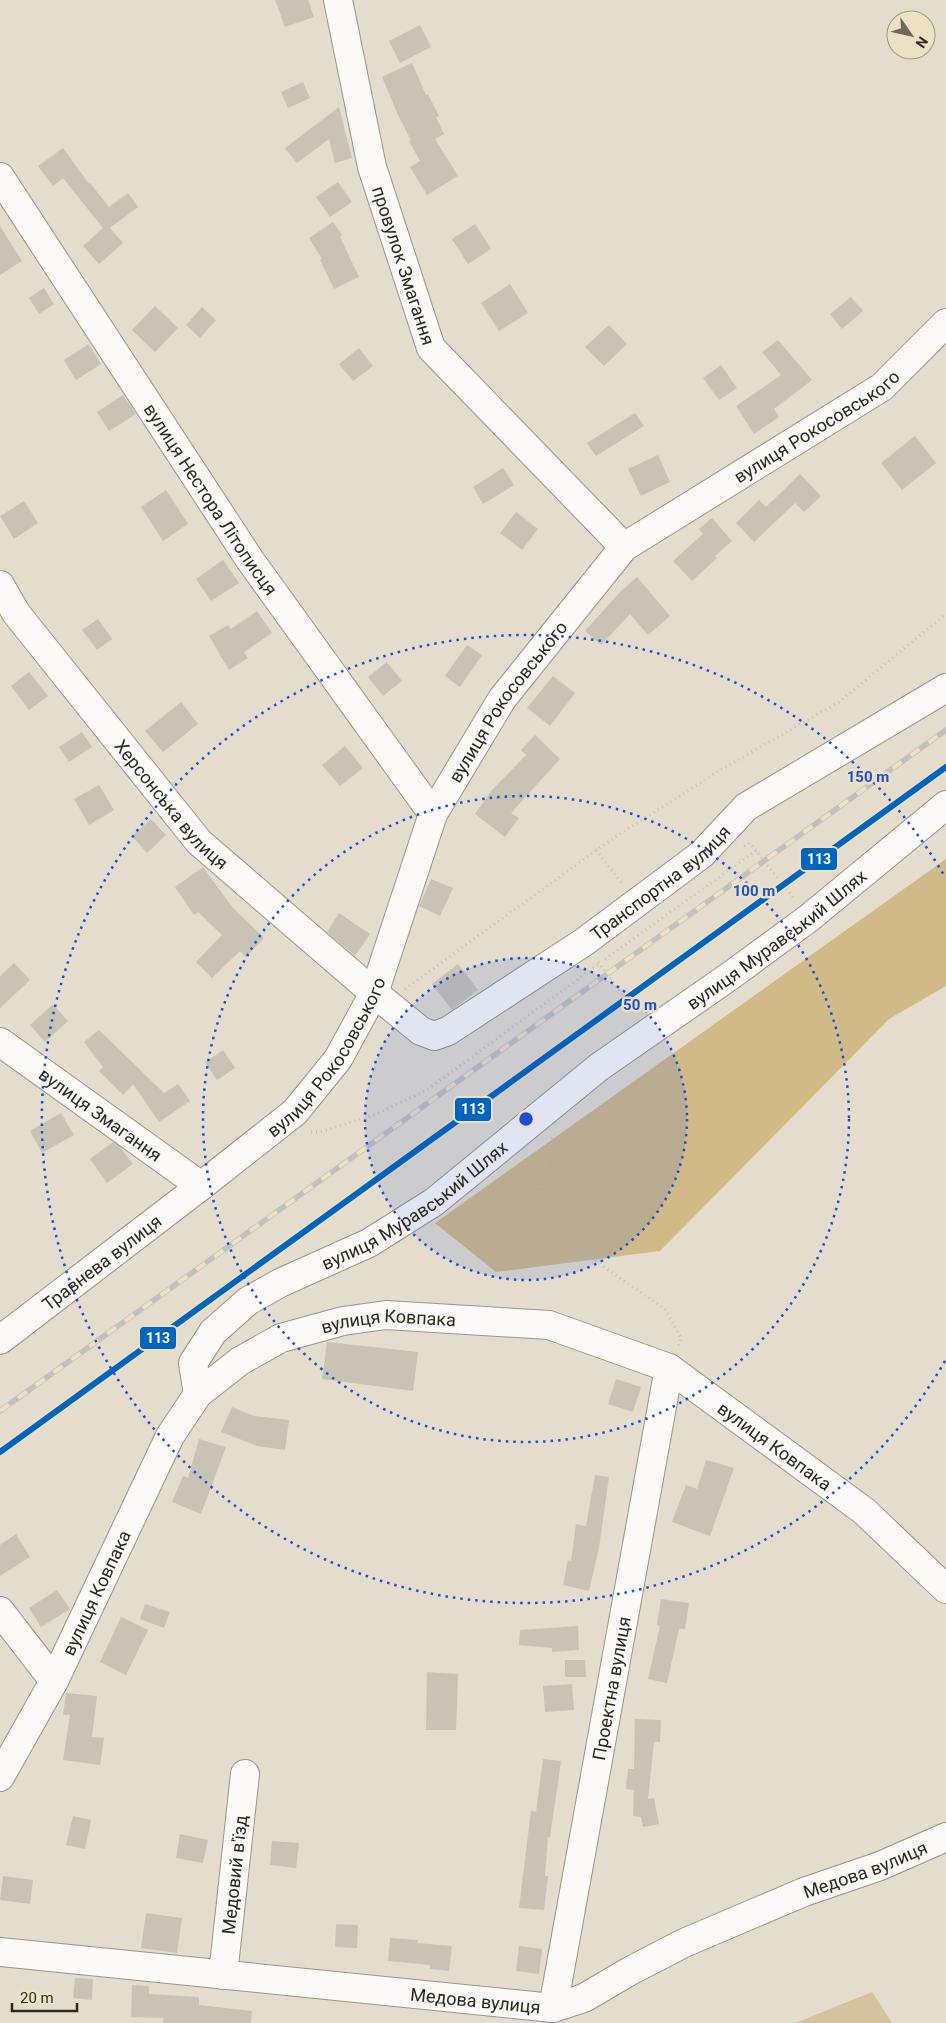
<svg xmlns="http://www.w3.org/2000/svg" width="946" height="2023" font-family="Roboto,sans-serif">
	<style>
		.green { fill: #d3c39f }
		.forest { fill: #cfba88 }
		.building { fill: #c9c3b6 }
		.lines { fill: none; stroke-linecap: round; stroke-linejoin: round }
		.minor-casing { stroke: #9b9689; stroke-width: 30 }
		.path { stroke: #c3c0ba; stroke-width: 3; stroke-dasharray: 1 4; stroke-linecap: butt }
		.minor { stroke: #fbfaf8; stroke-width: 28 }
		.rail-casing { stroke: #c3c1bd; stroke-width: 5.5 }
		.rail { stroke: #eee1c3; stroke-width: 4; stroke-dasharray: 11; stroke-linecap: butt }
		.rail-1-casing { stroke: #eee1c3; stroke-width: 10 }
		.rail-1 { stroke: #0065bd; stroke-width: 6 }
		.ring { fill: none; stroke: #1d4ed8; stroke-width: 2.5; stroke-dasharray: 2.5 5 }
		.labels { text-anchor: middle; dominant-baseline: central; stroke-width: 5; stroke-linejoin: round; paint-order: stroke }
		.street-label { font-size: 18px; fill: #2f2a1f; stroke: #eee1c3 }
		.centre { fill: #1d4ed8; stroke: #eee1c3; stroke-width: 2.5 }
		.ring-label { font-size: 15px; text-anchor: middle; font-weight: bold; fill: #1d4ed8; stroke: #eee1c3; stroke-width: 5; stroke-linejoin: round; paint-order: stroke }
		.line-badge { stroke: #eee1c3; stroke-width: 2 }
		.badge-label { font-size: 14px; text-anchor: middle; font-weight: bold; fill: #fff }
	</style>
	<rect width="100%" height="100%" fill="#e4ddcd"/>
	<!-- green -->
	<polygon class="green" points="872,1992 892,2023 795,2023"/>
	<!-- forest -->
	<polygon class="forest" points="946,859 946,986 889,1019 660,1251 496,1272 435,1223"/>
	<!-- building -->
	<g class="building">
		<polygon points="275,0 308,0 314,17 285,27"/>
		<polygon points="420,25 431,47 400,63 389,41"/>
		<polygon points="412,63 426,95 428,94 439,116 436,117 444,134 435,139 458,176 427,195 410,167 420,161 409,141 411,140 398,115 382,77"/>
		<polygon points="303,82 310,98 288,108 281,92"/>
		<polygon points="339,107 352,158 335,163 329,139 297,163 285,148"/>
		<polygon points="63,148 89,184 90,183 109,207 128,193 138,207 110,228 123,243 99,264 83,246 103,228 63,178 53,186 38,166"/>
		<polygon points="338,182 352,202 330,217 316,197"/>
		<polygon points="333,222 342,235 340,237 359,277 334,289 320,260 322,259 309,238"/>
		<polygon points="475,224 491,249 468,264 452,239"/>
		<polygon points="0,226 22,261 0,275"/>
		<polygon points="510,284 528,313 499,331 481,303"/>
		<polygon points="44,288 54,304 39,314 29,298"/>
		<polygon points="851,297 863,311 842,329 830,314"/>
		<polygon points="155,306 178,328 155,352 132,330"/>
		<polygon points="202,307 216,320 200,338 186,325"/>
		<polygon points="609,325 627,344 604,366 585,347"/>
		<polygon points="778,340 812,380 774,409 779,417 754,434 736,406 781,375 762,352"/>
		<polygon points="89,344 101,364 76,380 64,360"/>
		<polygon points="359,348 373,366 353,381 339,364"/>
		<polygon points="721,365 737,388 719,400 703,378"/>
		<polygon points="123,395 136,414 109,431 97,412"/>
		<polygon points="635,413 644,426 596,456 587,443"/>
		<polygon points="915,436 936,463 902,490 881,463"/>
		<polygon points="658,455 670,482 641,496 628,469"/>
		<polygon points="503,468 514,485 483,504 473,487"/>
		<polygon points="800,474 821,496 804,512 795,503 754,542 736,523 759,500 766,507"/>
		<polygon points="166,490 188,524 163,541 141,507"/>
		<polygon points="24,501 38,523 14,539 0,516"/>
		<polygon points="516,512 538,529 522,550 500,533"/>
		<polygon points="712,518 732,541 715,556 717,558 692,581 673,561 703,534 699,529"/>
		<polygon points="223,560 239,583 211,601 196,579"/>
		<polygon points="637,577 670,616 648,635 630,614 601,645 585,631 620,592"/>
		<polygon points="257,611 272,633 244,652 248,658 229,670 209,636 228,625 231,629"/>
		<polygon points="98,619 112,639 97,650 82,630"/>
		<polygon points="467,645 482,655 460,687 445,676"/>
		<polygon points="387,662 402,681 383,696 368,677"/>
		<polygon points="29,672 48,696 29,710 11,686"/>
		<polygon points="553,676 575,693 550,726 527,708"/>
		<polygon points="181,702 198,724 163,752 145,731"/>
		<polygon points="82,732 92,747 69,762 59,747"/>
		<polygon points="535,735 560,759 511,813 519,818 505,837 475,814 492,790 526,755 521,750"/>
		<polygon points="345,746 363,768 340,786 322,765"/>
		<polygon points="99,785 114,810 89,825 74,799"/>
		<polygon points="151,819 166,835 147,853 132,836"/>
		<polygon points="203,867 233,908 264,938 246,957 240,951 212,978 196,962 222,935 198,912 194,915 175,887"/>
		<polygon points="431,879 453,888 440,916 419,906"/>
		<polygon points="339,913 370,934 355,956 327,932"/>
		<polygon points="14,963 30,980 0,1008 0,976"/>
		<polygon points="458,964 478,990 452,1010 432,984"/>
		<polygon points="53,1004 68,1021 45,1042 30,1025"/>
		<polygon points="99,1030 164,1093 178,1084 190,1101 159,1122 133,1084 123,1095 99,1071 103,1067 84,1042"/>
		<polygon points="223,1050 235,1068 217,1080 205,1062"/>
		<polygon points="61,1113 74,1135 42,1153 30,1131"/>
		<polygon points="113,1142 120,1147 133,1164 107,1183 90,1159"/>
		<polygon points="327,1342 418,1352 413,1391 322,1379"/>
		<polygon points="616,1379 641,1387 633,1412 608,1404"/>
		<polygon points="232,1407 254,1416 289,1420 285,1450 257,1446 221,1432"/>
		<polygon points="199,1439 226,1447 201,1514 172,1502 183,1476 188,1478"/>
		<polygon points="706,1460 734,1468 710,1536 672,1522 686,1485 697,1489"/>
		<polygon points="595,1475 609,1477 599,1548 589,1591 563,1585 568,1560 571,1561 576,1524 586,1526"/>
		<polygon points="16,1534 30,1557 0,1576 0,1545"/>
		<polygon points="57,1590 70,1609 41,1627 29,1608"/>
		<polygon points="661,1599 689,1603 685,1629 679,1629 667,1683 648,1679 660,1626 657,1625"/>
		<polygon points="145,1604 170,1612 164,1628 140,1619"/>
		<polygon points="121,1617 148,1630 126,1675 100,1662"/>
		<polygon points="578,1626 579,1650 552,1652 552,1648 519,1645 520,1630"/>
		<polygon points="565,1660 585,1660 586,1677 565,1677"/>
		<polygon points="427,1672 458,1674 456,1730 426,1730"/>
		<polygon points="572,1684 574,1710 545,1712 543,1686"/>
		<polygon points="66,1693 97,1696 92,1737 104,1738 100,1765 63,1760 70,1715 63,1715"/>
		<polygon points="635,1719 661,1720 660,1742 654,1742 648,1799 654,1798 659,1824 643,1827 641,1817 633,1816 634,1790 626,1789 628,1769 634,1769"/>
		<polygon points="543,1759 561,1761 550,1837 548,1837 545,1876 548,1876 544,1910 519,1908 531,1811 536,1812"/>
		<polygon points="73,1816 91,1820 85,1849 66,1845"/>
		<polygon points="180,1834 208,1840 203,1863 176,1858"/>
		<polygon points="272,1841 299,1843 296,1868 270,1865"/>
		<polygon points="3,1876 33,1880 30,1904 0,1900"/>
		<polygon points="146,1913 182,1918 177,1953 141,1948"/>
		<polygon points="336,1924 358,1925 357,1948 335,1947"/>
		<polygon points="390,1938 418,1940 417,1943 452,1946 449,1971 430,1969 430,1965 388,1961"/>
		<polygon points="519,1946 542,1949 539,1974 516,1971"/>
		<polygon points="75,1978 93,1979 92,2000 73,1998"/>
		<polygon points="132,1985 149,1986 149,1994 199,1997 199,2005 252,2011 251,2023 163,2023 164,2018 131,2017"/>
	</g>
	<g class="lines">
		<defs>
			<g id="minor">
				<path id="s1" d="M 338,0 L 372,167 L 431,348 L 624,547"/>
				<path id="s2" d="M 0,177 L 250,560 L 433,814"/>
				<path id="s3" d="M 0,585 L 16,613 L 199,842 L 374,993 L 421,1031 L 434,1036 L 448,1031 L 584,942 L 702,854 L 746,807 L 946,688"/>
				<path id="s4" d="M 0,1042 L 201,1186"/>
				<path id="s5" d="M 0,1340 L 201,1186 L 295,1112 L 338,1059 L 374,993 L 433,814 L 502,699 L 624,547 L 882,387 L 946,323"/>
				<path id="s6" d="M 198,1394 L 193,1363 L 213,1332 L 248,1301 L 280,1283 L 369,1243 L 434,1202 L 599,1067 L 730,976 L 809,918 L 946,805"/>
				<polyline points="0,1611 54,1681"/>
				<path id="s7" d="M 0,1777 L 54,1681 L 170,1436 L 198,1394 L 240,1361 L 281,1338 L 343,1321 L 386,1315 L 549,1325 L 669,1368 L 864,1511 L 946,1589"/>
				<path id="s8" d="M 0,1952 L 553,2008 L 584,1998 L 630,1971 L 684,1943 L 804,1892 L 880,1866 L 946,1837"/>
				<path id="s9" d="M 223,1975 L 245,1774"/>
				<path id="s10" d="M 553,2008 L 669,1368"/>
			</g>
		</defs>
		<!-- minor casing -->
		<use href="#minor" class="minor-casing"/>
		<!-- path -->
		<g class="path">
			<polyline points="744,846 750,843 795,900"/>
			<polyline points="596,850 623,885"/>
			<polyline points="605,959 757,850"/>
			<polyline points="598,962 636,1013"/>
			<polyline points="405,989 609,841 722,769 839,702 946,614"/>
			<polyline points="311,1132 320,1132 374,1115 427,1090 600,963"/>
			<polyline points="552,1138 536,1199 549,1223 608,1270 665,1309 681,1338 678,1346"/>
		</g>
		<!-- minor -->
		<use href="#minor" class="minor"/>
		<defs>
			<polyline id="rail" points="0,1411 946,730"/>
		</defs>
		<!-- rail casing -->
		<use href="#rail" class="rail-casing"/>
		<!-- rail -->
		<use href="#rail" class="rail"/>
		<defs>
			<polyline id="rail-1" points="0,1452 946,767"/>
		</defs>
		<!-- rail-1 casing -->
		<use href="#rail-1" class="rail-1-casing"/>
		<!-- rail-1 -->
		<use href="#rail-1" class="rail-1"/>
	</g>
	<!-- distance rings -->
	<circle cx="526" cy="1119" r="161" fill="#1d4ed8" fill-opacity=".12"/>
	<g class="ring">
		<circle cx="526" cy="1119" r="161"/>
		<circle cx="526" cy="1119" r="323"/>
		<path d="M945 1361A484 484 0 1 1 945 877"/>
	</g>
	<g class="labels">
		<!-- street labels -->
		<g class="street-label">
			<text stroke="none"><textPath href="#s1" startOffset="274">провулок Змагання</textPath></text>
			<text stroke="none"><textPath href="#s5" startOffset="1261">вулиця Рокосовського</textPath></text>
			<text stroke="none"><textPath href="#s2" startOffset="385">вулиця Нестора Літописця</textPath></text>
			<text stroke="none"><textPath href="#s5" startOffset="840">вулиця Рокосовського</textPath></text>
			<text stroke="none"><textPath href="#s3" startOffset="279">Херсонська вулиця</textPath></text>
			<text stroke="none"><textPath href="#s3" startOffset="905">Транспортна вулиця</textPath></text>
			<text stroke="none"><textPath href="#s6" startOffset="758">вулиця Муравський Шлях</textPath></text>
			<text stroke="none"><textPath href="#s5" startOffset="436">вулиця Рокосовського</textPath></text>
			<text stroke="none"><textPath href="#s4" startOffset="124">вулиця Змагання</textPath></text>
			<text stroke="none"><textPath href="#s6" startOffset="308">вулиця Муравський Шлях</textPath></text>
			<text stroke="none"><textPath href="#s5" startOffset="128">Травнева вулиця</textPath></text>
			<text stroke="none"><textPath href="#s7" startOffset="642">вулиця Ковпака</textPath></text>
			<text stroke="none"><textPath href="#s7" startOffset="1062">вулиця Ковпака</textPath></text>
			<text stroke="none"><textPath href="#s7" startOffset="208">вулиця Ковпака</textPath></text>
			<text stroke="none"><textPath href="#s10" startOffset="325">Проектна вулиця</textPath></text>
			<text stroke="none"><textPath href="#s8" startOffset="898">Медова вулиця</textPath></text>
			<text stroke="none"><textPath href="#s9" startOffset="101">Медовий в'їзд</textPath></text>
			<text stroke="none"><textPath href="#s8" startOffset="478">Медова вулиця</textPath></text>
		</g>
	</g>
	<circle cx="526" cy="1119" r="8" class="centre"/>
	<g class="ring-label">
		<text x="868" y="782">150 m</text>
		<text x="754" y="896">100 m</text>
		<text x="640" y="1010">50 m</text>
	</g>
	<g class="line-badge">
		<rect x="800" y="847" width="38" height="24" rx="5" fill="#0065bd"/>
		<rect x="454" y="1097" width="38" height="25" rx="5" fill="#0065bd"/>
		<rect x="139" y="1326" width="38" height="24" rx="5" fill="#0065bd"/>
	</g>
	<g class="badge-label">
		<text x="819" y="864">113</text>
		<text x="473" y="1114">113</text>
		<text x="158" y="1343">113</text>
	</g>
	<!-- north arrow -->
	<g transform="translate(911 35) rotate(124)"><circle r="24" fill="#eee1c3" stroke="#a29881"/>
	<path d="M0-4L9 19L0 12L-9 19Z" fill="#6e695c"/>
	<text y="-8" font-size="14" font-weight="bold" text-anchor="middle" fill="#2f2a1f">N</text>
	</g>
	<!-- scale -->
	<path d="M12 2003v8h65v-8" fill="none" stroke="#2f2a1f" stroke-width="2.5"/>
	<text x="20" y="2003" font-size="15" fill="#2f2a1f" stroke="#eee1c3" stroke-width="4" paint-order="stroke">20 m</text>
</svg>
